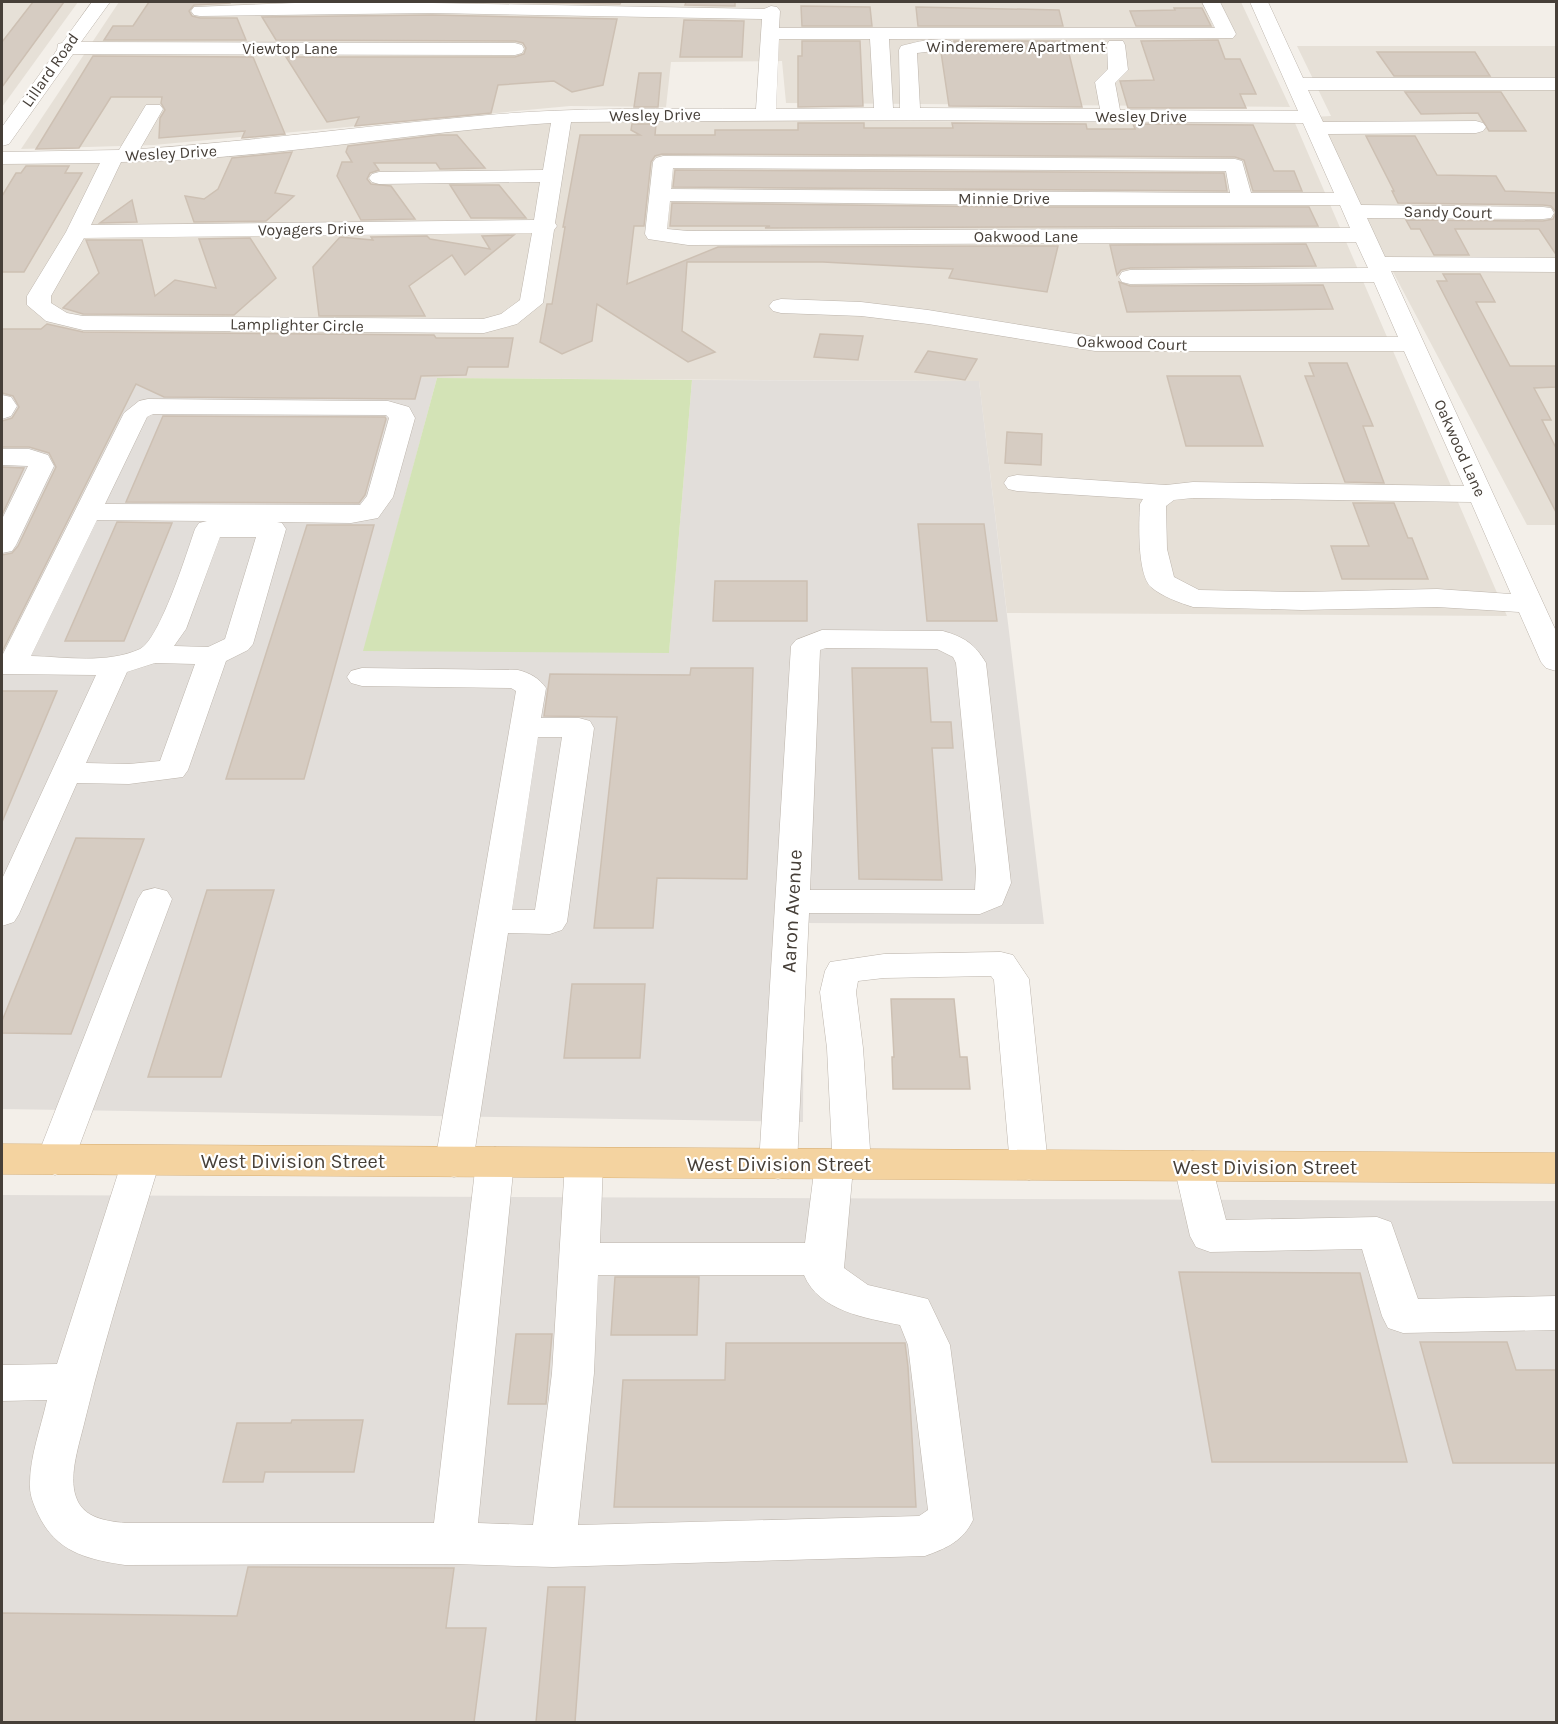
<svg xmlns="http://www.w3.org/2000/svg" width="1558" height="1724" font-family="Karla,sans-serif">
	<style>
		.residential { fill: #e6e0d7 }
		.industrial { fill: #e2deda }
		.green { fill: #d3e3b6 }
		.building { fill: #d6ccc2; stroke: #cdc0b3; stroke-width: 1.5 }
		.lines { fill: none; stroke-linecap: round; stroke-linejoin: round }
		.minor-casing { stroke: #bdb5ac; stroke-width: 1 }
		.major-casing { stroke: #d8ae71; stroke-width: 1 }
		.minor { fill: #fff; fill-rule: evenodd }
		.major { fill: #f4d3a0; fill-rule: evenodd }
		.labels { text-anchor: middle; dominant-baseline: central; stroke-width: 4.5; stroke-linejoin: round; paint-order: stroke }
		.far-street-label { font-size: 16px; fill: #463f38; stroke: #fff }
		.street-label { font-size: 20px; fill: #463f38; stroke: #fff }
	</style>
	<rect width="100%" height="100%" fill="#f3efe9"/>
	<!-- residential -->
	<g class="residential">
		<polygon points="2,2 78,2 2,107"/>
		<polygon points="119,2 1241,2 1290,107 786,103 782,61 671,62 666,107 570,106 154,145 21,149"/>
		<polygon points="1297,46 1556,46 1556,525 1527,525 1311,117 1331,116"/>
		<polygon points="659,120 1295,123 1507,616 1007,613 979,381 2,376 2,163 194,160 531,123"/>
	</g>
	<!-- industrial -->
	<g class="industrial">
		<polygon points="2,376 437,378 364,650 669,652 692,380 979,381 1044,924 804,923 803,1122 2,1109"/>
		<polygon points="2,1195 1556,1201 1556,1722 2,1722"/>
	</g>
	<!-- green -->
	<polygon class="green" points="437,378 692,380 669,653 363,651"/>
	<!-- building -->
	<g class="building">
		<polygon points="33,2 64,2 2,87 2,42"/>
		<polygon points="149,2 230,2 230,3 194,5 189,11 192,16 200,18 237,18 246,40 104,40 113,26 133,26"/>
		<polygon points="474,2 621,2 620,4"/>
		<polygon points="686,2 735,2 735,6 685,5"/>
		<polygon points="801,6 870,7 872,26 802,26"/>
		<polygon points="916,7 1059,10 1063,26 918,26"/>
		<polygon points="1174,8 1202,8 1211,26 1136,26 1130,11 1175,10"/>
		<polygon points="432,15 617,19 603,85 572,92 554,81 498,85 491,113 355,126 359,117 327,122 286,57 515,57 524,54 526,48 523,43 515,41 276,40 262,17"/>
		<polygon points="684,20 744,21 742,57 680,57"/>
		<polygon points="1218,40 1225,59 1240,59 1256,94 1240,94 1246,108 1128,108 1120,81 1154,80 1141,41"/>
		<polygon points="802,41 860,41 863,106 798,107 798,56 802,56"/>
		<polygon points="954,41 1066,41 1082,107 949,106 941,52 953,50"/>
		<polygon points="1377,52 1475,52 1490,76 1394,76"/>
		<polygon points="93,56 253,57 285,134 242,138 245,131 159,138 160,118 165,110 161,103 162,97 111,97 79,148 36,149"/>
		<polygon points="639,73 661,73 658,107 634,107"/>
		<polygon points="1405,92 1501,92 1526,131 1489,131 1478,113 1421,114"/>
		<polygon points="798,123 864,123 864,128 953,128 952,123 1086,124 1087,129 1135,129 1133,124 1253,125 1274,171 1294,171 1302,191 1253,191 1244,160 1235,157 662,154 655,156 651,162 644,226 634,226 627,284 718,247 1058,246 1047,292 949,278 953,269 823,262 687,262 682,331 715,352 688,362 597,304 592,341 562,354 540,342 547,304 552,304 565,227 563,227 580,135 640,135 631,130 632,124 656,124 655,135 715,135 715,130 798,130"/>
		<polygon points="439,135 457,135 485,168 440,169 436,163 374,163 379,170 370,173 367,179 371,184 391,186 415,219 361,220 337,176 342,162 352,162 346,152 348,146"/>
		<polygon points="1366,136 1415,136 1437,175 1496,176 1505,191 1557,193 1557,256 1539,229 1455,229 1469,255 1434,255 1420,229 1411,229 1406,220 1543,221 1553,219 1556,212 1551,206 1543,205 1398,203 1392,191 1394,191"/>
		<polygon points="292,152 275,193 294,196 266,221 194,222 185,196 204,199 218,189 232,158"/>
		<polygon points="26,166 69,166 65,173 82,173 24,272 2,272 2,196 16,173 21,173"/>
		<polygon points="675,170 1224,173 1227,191 673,187"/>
		<polygon points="450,185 499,185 526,218 471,218"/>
		<polygon points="132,200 137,222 100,223"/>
		<polygon points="672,203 1013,207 1309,207 1318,226 765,228 770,226 670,226"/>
		<polygon points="514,235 465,275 452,255 409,286 425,316 319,316 313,267 340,237 373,240 371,237 427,236 430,239 490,249 482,236"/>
		<polygon points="250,238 276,278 234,315 83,314 63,308 99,273 86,240 142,240 155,296 175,280 216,288 199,239"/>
		<polygon points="1306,244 1316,266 1130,268 1121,270 1117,275 1110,245"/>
		<polygon points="1443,274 1480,274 1495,302 1476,302 1510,366 1557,366 1557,387 1534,388 1551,420 1542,420 1557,450 1557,514 1437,281 1447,281"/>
		<polygon points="1119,282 1130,286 1323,285 1333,309 1127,312"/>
		<polygon points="47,324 83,332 434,335 436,338 513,338 508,367 468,367 466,375 421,376 415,399 164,397 136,384 2,652 2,555 12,553 18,546 56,467 49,453 29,447 2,447 2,421 12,418 19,407 13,396 2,393 2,329 41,329"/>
		<polygon points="820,334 863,336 858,360 814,357"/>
		<polygon points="928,351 977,359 965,380 915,372"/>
		<polygon points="1309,363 1347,363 1373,426 1363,426 1384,483 1345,482 1305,376 1314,376"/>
		<polygon points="1167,376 1240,376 1263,446 1186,446"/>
		<polygon points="163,416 385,417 386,419 365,495 359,503 126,502"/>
		<polygon points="1007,432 1042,434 1041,465 1005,463"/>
		<polygon points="2,467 24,468 2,515"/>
		<polygon points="1353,503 1394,503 1408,538 1412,538 1428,579 1342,579 1331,546 1369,546"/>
		<polygon points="117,522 172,523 124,641 65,641"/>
		<polygon points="918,524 984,524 997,621 927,621"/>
		<polygon points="307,525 374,525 304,779 226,779"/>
		<polygon points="715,581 807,581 807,621 713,621"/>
		<polygon points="691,668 753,668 747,879 657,878 653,928 594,928 617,717 544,716 550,674 690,675"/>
		<polygon points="852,668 927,668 931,722 951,722 953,748 932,748 942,880 859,879"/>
		<polygon points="2,691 57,691 2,822"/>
		<polygon points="76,838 144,839 71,1034 2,1033 2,1021"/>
		<polygon points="207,890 274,890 221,1077 148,1077"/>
		<polygon points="572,984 645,984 640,1058 564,1058"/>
		<polygon points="891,999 954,999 960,1057 967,1057 970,1089 893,1089 892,1057 894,1057"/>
		<polygon points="1179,1272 1360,1273 1407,1462 1212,1462"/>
		<polygon points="615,1277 699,1277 697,1335 611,1335"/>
		<polygon points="516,1334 552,1334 546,1404 508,1404"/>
		<polygon points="1420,1342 1507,1342 1516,1370 1557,1370 1557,1463 1453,1463"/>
		<polygon points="726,1343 905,1343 908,1367 916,1507 614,1507 623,1380 725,1380"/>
		<polygon points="292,1420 363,1420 354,1472 265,1472 263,1482 223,1482 237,1423 291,1423"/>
		<polygon points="248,1567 454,1568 446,1628 486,1628 474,1722 2,1722 2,1613 237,1616"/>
		<polygon points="548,1587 585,1587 575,1722 536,1722"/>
	</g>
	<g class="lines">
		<defs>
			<g id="minor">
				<polygon points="92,2 110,2 81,42 515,43 522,45 524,49 522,53 515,55 73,54 9,144 2,146 2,127 57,50 58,44 62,43"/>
				<path d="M 1202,2 L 1220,2 L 1236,34 L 1233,38 L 889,39 L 893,108 L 900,108 L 899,50 L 901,46 C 917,42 935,37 951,41 L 953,45 L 951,49 L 917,53 L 920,108 L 1100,109 L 1095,82 L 1108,69 L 1107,45 L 1109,41 L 1123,41 L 1125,45 L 1128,70 L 1115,83 L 1120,110 L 1298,111 L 1250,2 L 1268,2 L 1303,78 L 1556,78 L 1556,90 L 1308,90 L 1323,122 L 1476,121 L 1483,123 L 1486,127 L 1483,131 L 1476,133 L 1328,134 L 1361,205 L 1543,207 L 1551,208 L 1554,213 L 1551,218 L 1543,219 L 1367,218 L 1385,257 L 1556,258 L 1556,272 L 1391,271 L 1556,631 L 1556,671 L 1546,668 L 1541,662 L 1519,612 L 1437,607 L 1302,610 L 1193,607 C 1180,603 1161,596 1151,587 C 1137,574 1139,522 1140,504 L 1143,499 L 1017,491 L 1008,489 L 1004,483 L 1008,477 L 1017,475 L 1166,485 L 1193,482 L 1464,486 L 1404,351 L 1095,351 L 928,324 L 861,316 L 781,313 L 773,311 L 769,306 L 773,301 L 781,299 L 861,302 L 928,310 L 1095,337 L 1398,337 L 1374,282 L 1130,284 L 1122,282 L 1119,277 L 1122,272 L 1130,270 L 1368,268 L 1356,242 L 688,245 L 648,239 L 645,234 L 653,162 L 656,158 L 663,156 L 1235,159 L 1242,161 L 1251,193 L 1334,193 L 1303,123 L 910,120 L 571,122 L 555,223 L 557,226 L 554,230 L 543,303 L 517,324 L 484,333 L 83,330 L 46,321 L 27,305 L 27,296 L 66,232 L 100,163 L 2,164 L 2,152 L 119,150 L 146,105 L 160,105 L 163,109 L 140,149 C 257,141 372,125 488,115 C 577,107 667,109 756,109 L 762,19 L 432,13 L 200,16 L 194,15 L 191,11 L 194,7 L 295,3 L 432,3 L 764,9 L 771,6 L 777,7 L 780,11 L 779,28 L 1215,28 ZM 779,39 L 870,39 L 874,108 L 776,109 ZM 551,123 L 543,170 L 379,172 L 372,174 L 369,178 L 372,182 L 379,184 L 540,182 L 534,220 L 91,225 L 121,162 C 265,160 408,132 551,123 ZM 673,168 L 1226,171 L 1230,193 L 671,189 ZM 670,201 L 1013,205 L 1340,205 L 1350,228 L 688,231 L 667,229 ZM 532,233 L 520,300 L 501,314 L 483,319 L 83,316 L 67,313 L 51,303 L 51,296 L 84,238 ZM 1193,498 L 1471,502 L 1511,594 L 1437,589 L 1302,592 L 1199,590 L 1174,577 L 1167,549 L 1166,506 L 1174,500 Z"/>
				<polygon points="2,395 11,397 17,406 11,416 2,419"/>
				<path d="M 148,399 L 388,401 L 409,407 L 415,418 L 393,497 L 378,518 L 351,523 L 277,522 L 282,523 L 286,529 L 253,644 L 248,650 L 226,661 L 188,770 L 183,777 L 129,784 L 77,783 L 19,914 L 14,922 L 2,926 L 2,879 L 96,675 L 2,674 L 2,656 L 124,413 L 139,401 ZM 153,414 L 386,415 L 389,418 L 367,496 L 360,505 L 105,504 L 147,417 ZM 97,520 L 207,521 L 199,523 L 195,529 C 187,552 160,639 140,649 C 107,664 66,657 31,656 ZM 220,537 L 256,537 L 225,639 L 208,647 L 174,646 L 186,629 ZM 155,663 L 195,664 L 160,761 L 129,764 L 86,763 L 127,672 Z"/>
				<polygon points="2,449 29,449 48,455 54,466 16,545 12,551 2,553 2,519 28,466 2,465"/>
				<path d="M 822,630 L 943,631 C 964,637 975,644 986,663 L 1011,883 L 1002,905 L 980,914 L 809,913 L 797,1164 L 792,1175 L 778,1179 L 764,1175 L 759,1164 L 791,646 L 796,640 ZM 826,648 L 937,649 L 953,657 L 956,663 L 976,870 L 975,890 L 810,890 L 820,650 Z"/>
				<path d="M 362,668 L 518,670 C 530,673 539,678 546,688 L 541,718 L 579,718 L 590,721 L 594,728 L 567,922 L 562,930 L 550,934 L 508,933 L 473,1162 L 468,1173 L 454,1177 L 440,1173 L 435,1162 L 516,691 L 511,688 L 362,686 L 351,683 L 347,677 L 351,671 ZM 538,737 L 562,737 L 535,910 L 512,910 Z"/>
				<polygon points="155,888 167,891 172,899 74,1160 69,1170 55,1175 41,1170 36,1160 138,899 143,891"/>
				<path d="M 1001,952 L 1013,955 L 1029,979 L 1048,1165 L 1043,1176 L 1029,1180 L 1015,1176 L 1010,1165 L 994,980 L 991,976 L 884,978 L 858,981 L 856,992 L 863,1048 L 871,1164 L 866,1175 L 852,1179 L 844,1268 L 868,1285 L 928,1299 L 950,1345 L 973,1520 C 963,1541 947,1548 925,1556 L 553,1567 L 454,1564 L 125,1565 C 86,1559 56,1552 38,1514 C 34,1505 30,1496 30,1487 C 29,1458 41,1428 47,1400 L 2,1401 L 2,1365 L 57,1364 L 122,1161 L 127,1150 L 141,1146 L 155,1150 L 160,1161 C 134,1247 106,1333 85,1420 C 80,1442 68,1475 76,1497 C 83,1518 106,1521 125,1523 L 434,1523 L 476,1162 L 481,1151 L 495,1147 L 509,1151 L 514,1162 L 478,1523 L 533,1525 L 552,1373 L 565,1163 L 570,1152 L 584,1148 L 598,1152 L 603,1163 L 600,1243 L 805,1243 L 815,1164 L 820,1153 L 832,1150 L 827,1048 L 820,992 L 825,971 L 830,962 L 884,954 ZM 598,1275 L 804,1275 C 819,1311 865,1318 900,1325 L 908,1345 L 928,1510 L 919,1516 L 578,1525 L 594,1373 Z"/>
				<polygon points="1193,1151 1207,1155 1212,1166 1226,1220 1377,1217 1391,1222 1418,1299 1556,1296 1556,1330 1403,1333 1388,1328 1382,1316 1362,1249 1210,1252 1196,1247 1190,1236 1174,1166 1179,1155"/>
			</g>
			<polygon id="major" points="2,1144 1556,1153 1556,1183 2,1174"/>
		</defs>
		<!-- minor casing -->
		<use href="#minor" class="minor-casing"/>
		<!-- major casing -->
		<use href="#major" class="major-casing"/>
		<!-- minor -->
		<use href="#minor" class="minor"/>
		<!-- major -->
		<use href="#major" class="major"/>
	</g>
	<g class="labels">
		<!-- far-street labels -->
		<g class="far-street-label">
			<text x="1016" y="46">Winderemere Apartment</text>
			<text x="290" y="48">Viewtop Lane</text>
			<text transform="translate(50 70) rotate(-55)">Lillard Road</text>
			<text transform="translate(655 115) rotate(-1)">Wesley Drive</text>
			<text x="1141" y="116">Wesley Drive</text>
			<text transform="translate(171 153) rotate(-3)">Wesley Drive</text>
			<text x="1004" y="198">Minnie Drive</text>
			<text transform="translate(1448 212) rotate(1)">Sandy Court</text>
			<text transform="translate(311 229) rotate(-1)">Voyagers Drive</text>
			<text x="1026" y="236">Oakwood Lane</text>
			<text transform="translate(297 325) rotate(1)">Lamplighter Circle</text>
			<text transform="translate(1132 343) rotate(2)">Oakwood Court</text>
			<text transform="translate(1460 448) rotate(66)">Oakwood Lane</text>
		</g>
		<!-- street labels -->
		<g class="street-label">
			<text transform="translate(792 911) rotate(-87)">Aaron Avenue</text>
			<text x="293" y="1161">West Division Street</text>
			<text x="779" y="1164">West Division Street</text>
			<text x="1265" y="1167">West Division Street</text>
		</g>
	</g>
	<!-- border -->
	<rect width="1558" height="1724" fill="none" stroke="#463f38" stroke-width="6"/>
</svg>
